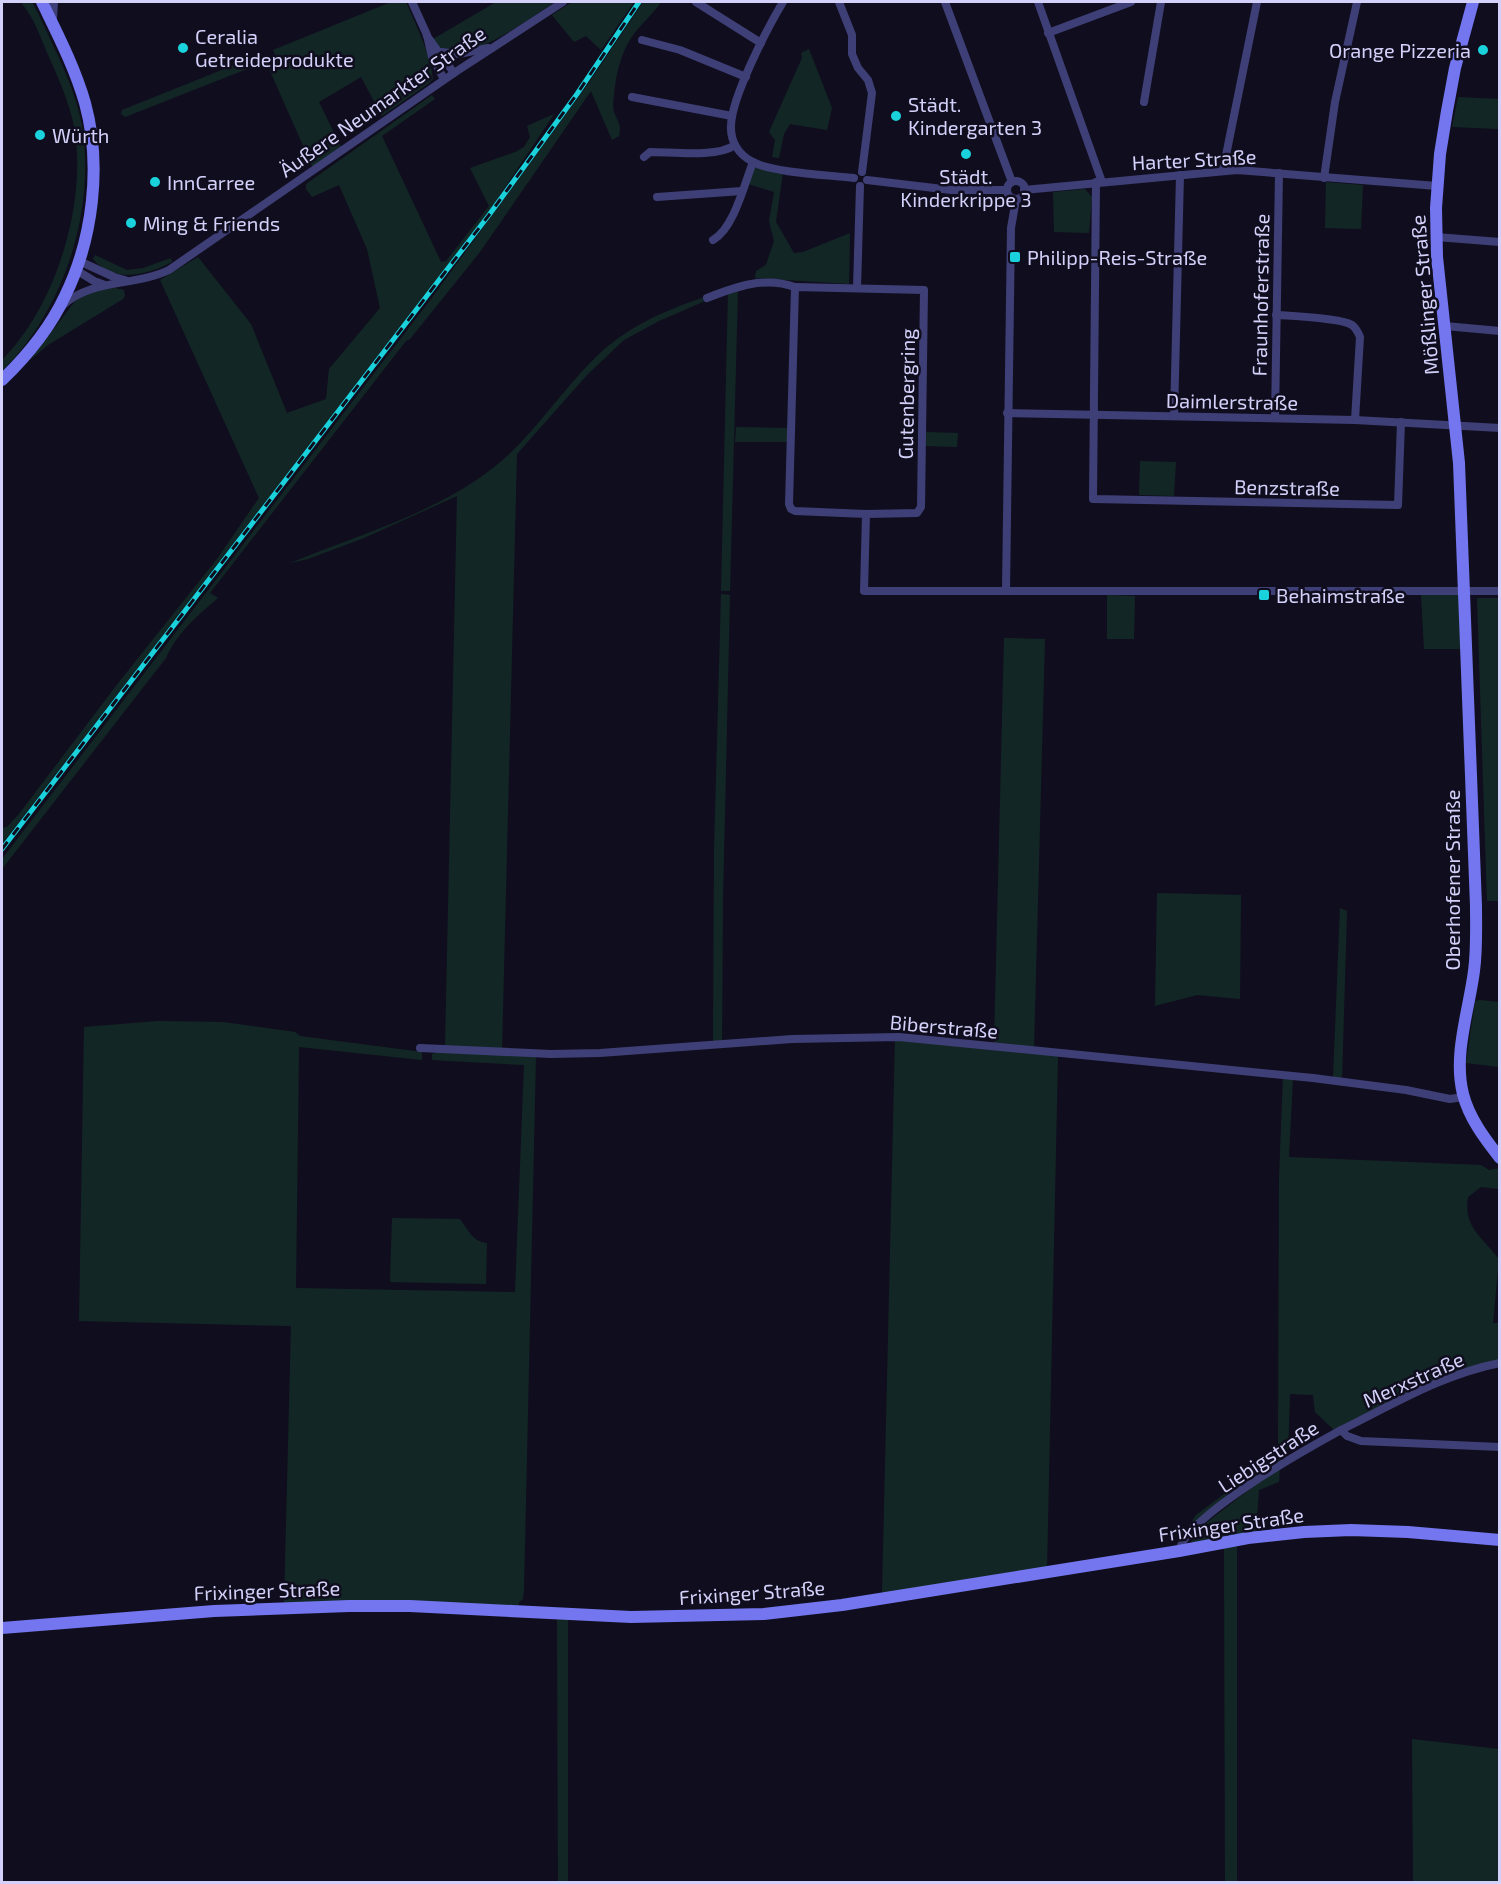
<svg xmlns="http://www.w3.org/2000/svg" width="1501" height="1884" font-family="'Exo 2',sans-serif">
	<style>
		.green { fill: #122725 }
		.lines { fill: none; stroke-linecap: round; stroke-linejoin: round }
		.street { stroke: #3f3f77; stroke-width: 8 }
		.secondary { stroke: #7376ee; stroke-width: 12 }
		.rail-casing { stroke: #1ad2dc; stroke-width: 5 }
		.rail { stroke: #100e1e; stroke-width: 3; stroke-dasharray: 9; stroke-linecap: butt }
		.poi-dot { fill: #1ad2dc; stroke: #100e1e; stroke-width: 2 }
		.labels { text-anchor: middle; dominant-baseline: central; stroke-width: 5; stroke-linejoin: round; paint-order: stroke }
		.poi-label { font-size: 20px; fill: #d3d1fa; stroke: #100e1e; text-anchor: start }
		.street-label { font-size: 20px; fill: #d3d1fa; stroke: #100e1e }
	</style>
	<rect width="100%" height="100%" fill="#100e1e"/>
	<!-- green -->
	<g class="green">
		<path d="M 25,2 L 32,2 L 39,15 C 55,50 75,87 82,126 C 96,212 63,311 2,371 L 2,360 C 56,306 88,202 74,126 C 69,102 59,79 49,57 C 41,39 35,19 22,4 Z"/>
		<path d="M 391,2 L 406,2 C 416,26 430,52 433,79 L 428,84 L 382,116 L 361,77 L 319,102 L 341,147 L 313,168 L 270,71 L 268,63 L 277,59 L 273,50 Z"/>
		<path d="M 496,2 L 555,2 C 531,17 477,59 447,51 C 440,49 437,44 433,39 Z"/>
		<polygon points="572,2 634,2 601,50 586,36 574,42 552,15"/>
		<path d="M 643,2 L 661,2 C 654,13 645,20 637,30 C 619,51 615,80 613,106 C 613,117 623,122 619,136 L 612,140 L 591,91 L 480,252 L 410,339 L 406,341 L 210,593 L 218,598 C 199,614 176,634 166,658 L 2,869 L 2,859 L 431,299 L 588,84 Z"/>
		<polygon points="809,49 832,108 827,130 790,124 784,134 779,158 772,157 775,140 769,132 802,58 801,53"/>
		<polygon points="244,61 247,69 125,117 121,114 122,110"/>
		<polygon points="432,95 435,99 382,136 441,262 446,261 489,206 470,168 515,152 524,147 530,137 527,126 554,114 492,207 2,844 2,828 7,827 19,814 119,682 217,559 259,498 160,280 198,257 251,324 287,413 326,399 329,369 380,308 367,249 339,185 312,197 306,189 306,184"/>
		<polygon points="1458,97 1499,99 1499,129 1452,127"/>
		<polygon points="755,166 783,172 776,222 794,253 803,252 850,233 849,284 755,278 756,271 766,265 774,241 769,221 774,192 748,184"/>
		<polygon points="1326,182 1363,185 1361,229 1325,228"/>
		<polygon points="1085,189 1092,197 1089,233 1054,232 1053,192"/>
		<path d="M 95,255 L 127,270 L 143,268 L 171,258 L 172,262 C 147,275 114,284 93,259 Z"/>
		<polygon points="115,288 124,290 125,296 123,299 48,345 30,360 79,296 100,289"/>
		<polygon points="738,289 730,591 721,591 728,292"/>
		<path d="M 702,298 L 705,301 L 659,321 L 624,340 L 587,375 L 517,454 L 502,1049 L 445,1047 L 457,496 L 364,538 L 308,559 L 290,563 C 356,536 427,516 485,474 C 529,443 557,395 595,358 C 625,328 663,311 702,298 Z"/>
		<polygon points="736,427 787,428 787,442 735,442"/>
		<polygon points="926,432 958,433 957,447 926,446"/>
		<polygon points="1140,461 1176,462 1174,496 1139,495"/>
		<polygon points="721,594 730,595 723,899 722,1043 713,1044 714,851"/>
		<polygon points="1107,595 1135,596 1134,639 1107,639"/>
		<polygon points="1421,595 1459,595 1460,649 1424,649"/>
		<polygon points="1477,598 1499,598 1499,901 1487,901"/>
		<polygon points="1004,638 1045,639 1034,1048 994,1044"/>
		<polygon points="1157,893 1241,895 1240,999 1197,995 1155,1006"/>
		<polygon points="1340,908 1347,911 1342,1080 1333,1078"/>
		<polygon points="1480,1000 1499,1002 1499,1067 1466,1063 1475,1001"/>
		<polygon points="158,1021 223,1022 295,1032 300,1036 422,1052 422,1060 299,1047 296,1288 515,1292 524,1065 432,1060 432,1054 437,1052 536,1055 524,1589 523,1599 519,1602 519,1607 284,1604 291,1326 79,1321 84,1027"/>
		<polygon points="895,1039 1058,1055 1047,1569 882,1594"/>
		<path d="M 1283,1077 L 1293,1078 L 1289,1157 L 1481,1165 L 1489,1170 L 1500,1168 L 1499,1189 L 1481,1187 L 1468,1197 C 1463,1227 1482,1237 1499,1259 L 1493,1323 L 1499,1323 L 1499,1360 L 1334,1430 L 1315,1412 L 1313,1395 L 1290,1394 L 1288,1454 L 1187,1529 L 1196,1515 L 1278,1454 L 1279,1178 Z"/>
		<path d="M 392,1218 L 460,1219 C 468,1230 473,1242 487,1243 L 486,1284 L 390,1282 Z"/>
		<polygon points="1280,1466 1279,1482 1259,1490 1256,1531 1193,1544 1191,1540 1193,1533"/>
		<polygon points="1237,1544 1237,1882 1225,1882 1224,1547"/>
		<polygon points="557,1618 568,1619 568,1882 558,1882"/>
		<polygon points="1412,1739 1499,1749 1499,1882 1413,1882"/>
	</g>
	<g class="lines">
		<!-- street -->
		<g class="street">
			<polyline points="412,2 427,35 432,57 444,79"/>
			<polyline points="696,2 761,43"/>
			<path d="M 783,2 C 768,27 732,96 731,125 C 730,142 739,155 753,162 C 773,173 830,175 854,178"/>
			<polyline points="839,2 852,35 852,54 858,68 868,80 872,93 862,172"/>
			<polyline points="945,2 1012,182"/>
			<polyline points="1038,2 1102,182"/>
			<polyline points="53,19 54,2"/>
			<polyline points="1048,33 1131,2"/>
			<polyline points="427,36 454,73"/>
			<polyline points="642,40 680,50 746,77"/>
			<polyline points="441,52 459,54 488,48"/>
			<polyline points="632,97 732,116"/>
			<polyline points="1144,102 1161,2"/>
			<path d="M 644,157 L 650,152 C 672,152 717,158 735,145"/>
			<polyline points="1223,170 1257,2"/>
			<polyline points="1324,178 1335,102 1357,2"/>
			<polyline points="867,180 951,190 1007,190"/>
			<circle cx="1016" cy="190" r="9"/>
			<polyline points="1096,182 1093,499 1398,505 1401,422"/>
			<polyline points="1024,190 1237,170 1437,186"/>
			<polyline points="657,197 742,191"/>
			<polyline points="1436,237 1500,242"/>
			<path d="M 713,240 C 734,228 744,185 753,162"/>
			<polyline points="79,261 114,277 125,280"/>
			<polyline points="76,270 94,281 105,285"/>
			<polyline points="857,288 860,186"/>
			<path d="M 707,298 C 735,287 764,276 795,287"/>
			<path d="M 62,306 C 92,278 134,287 169,270 L 454,73 L 563,2"/>
			<path d="M 1276,315 C 1292,316 1340,318 1352,325 C 1356,328 1358,332 1360,337 L 1355,420"/>
			<polyline points="1445,326 1500,331"/>
			<polyline points="1007,413 1355,420 1500,428"/>
			<polyline points="1174,416 1180,175"/>
			<polyline points="1275,418 1279,173"/>
			<polyline points="866,514 795,511 791,509 789,504 795,287 924,290 921,507 917,513 866,514 864,591 1500,591"/>
			<polyline points="1006,590 1011,228 1016,199"/>
			<polyline points="420,1048 551,1054 600,1053 792,1039 899,1037 1313,1078 1406,1090 1450,1099 1463,1097"/>
			<path d="M 1341,1430 C 1392,1405 1443,1374 1500,1363"/>
			<path d="M 1179,1551 C 1186,1516 1308,1448 1341,1430 L 1347,1436 L 1361,1441 L 1500,1447"/>
		</g>
		<!-- secondary -->
		<g class="secondary">
			<path d="M 1473,2 L 1455,68 L 1447,111 L 1440,154 L 1436,208 L 1437,257 L 1459,463 L 1476,906 C 1476,927 1477,949 1474,971 C 1469,1010 1453,1055 1463,1094 C 1469,1118 1485,1139 1500,1158"/>
			<path d="M 2,380 C 27,356 50,328 65,296 C 93,239 102,165 85,103 C 75,68 58,35 42,2"/>
			<polyline points="2,1628 214,1611 349,1606 410,1606 631,1617 764,1614 842,1605 1179,1551 1248,1538 1304,1532 1351,1530 1408,1532 1500,1540"/>
		</g>
		<defs>
			<polyline id="rail" points="2,849 489,215 577,94 639,2"/>
		</defs>
		<!-- rail casing -->
		<use href="#rail" class="rail-casing"/>
		<!-- rail -->
		<use href="#rail" class="rail"/>
	</g>
	<!-- markers -->
	<g class="poi-dot">
		<circle cx="183" cy="48" r="6"/>
		<circle cx="1483" cy="50" r="6"/>
		<circle cx="896" cy="116" r="6"/>
		<circle cx="40" cy="135" r="6"/>
		<circle cx="966" cy="154" r="6"/>
		<circle cx="155" cy="182" r="6"/>
		<circle cx="131" cy="223" r="6"/>
		<rect x="1009" y="251" width="12" height="12" rx="3"/>
		<rect x="1258" y="589" width="12" height="12" rx="3"/>
	</g>
	<g class="labels">
		<!-- poi labels -->
		<g class="poi-label">
			<text x="195" y="36">Ceralia<tspan x="195" dy="23">Getreideprodukte</tspan></text>
			<text x="1471" y="50" text-anchor="end">Orange Pizzeria</text>
			<text x="908" y="104">Städt.<tspan x="908" dy="23">Kindergarten 3</tspan></text>
			<text x="52" y="135">Würth</text>
			<text x="966" y="176" text-anchor="middle">Städt.<tspan x="966" dy="23">Kinderkrippe 3</tspan></text>
			<text x="167" y="182">InnCarree</text>
			<text x="143" y="223">Ming &amp; Friends</text>
			<text x="1027" y="257">Philipp-Reis-Straße</text>
			<text x="1276" y="595">Behaimstraße</text>
		</g>
		<!-- street labels -->
		<g class="street-label">
			<text transform="translate(382 101) rotate(-35)">Äußere Neumarkter Straße</text>
			<text transform="translate(1194 159) rotate(-3)">Harter Straße</text>
			<text transform="translate(1260 295) rotate(-89)">Fraunhoferstraße</text>
			<text transform="translate(1424 295) rotate(-95)">Mößlinger Straße</text>
			<text transform="translate(906 394) rotate(-89)">Gutenbergring</text>
			<text transform="translate(1232 401) rotate(1)">Daimlerstraße</text>
			<text transform="translate(1287 487) rotate(1)">Benzstraße</text>
			<text transform="translate(1452 880) rotate(-90)">Oberhofener Straße</text>
			<text transform="translate(944 1026) rotate(5)">Biberstraße</text>
			<text transform="translate(1413 1379) rotate(-24)">Merxstraße</text>
			<text transform="translate(1268 1456) rotate(-33)">Liebigstraße</text>
			<text transform="translate(1231 1524) rotate(-8)">Frixinger Straße</text>
			<text transform="translate(267 1590) rotate(-2)">Frixinger Straße</text>
			<text transform="translate(752 1592) rotate(-4)">Frixinger Straße</text>
		</g>
	</g>
	<!-- border -->
	<rect width="1501" height="1884" fill="none" stroke="#d3d1fa" stroke-width="6"/>
</svg>
